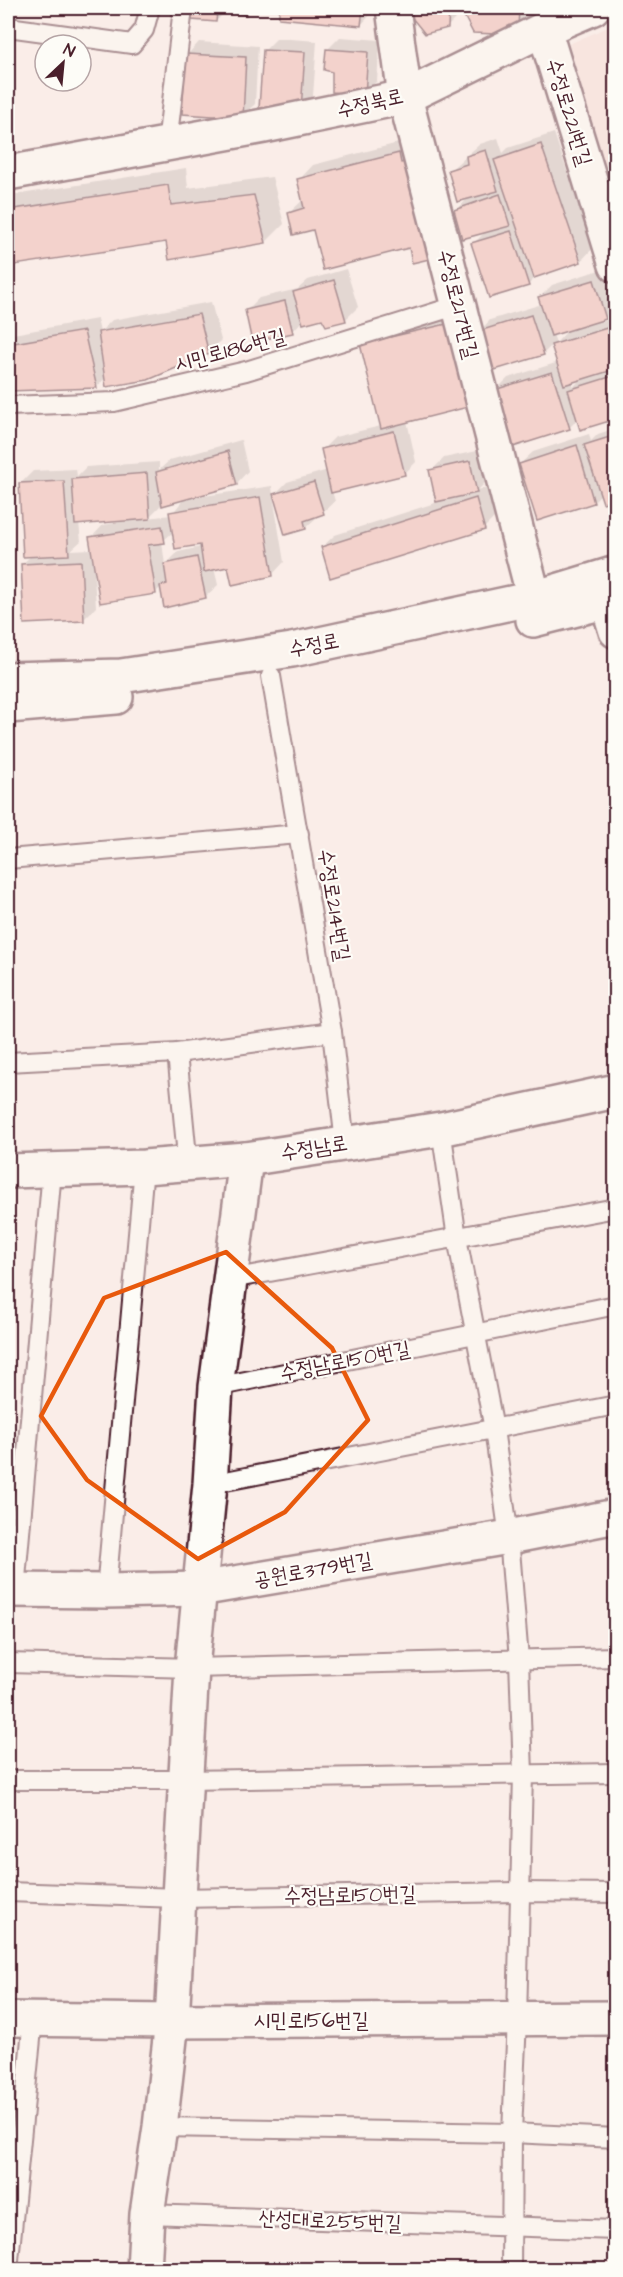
<svg xmlns="http://www.w3.org/2000/svg" width="623" height="2277" font-family="'Architects Daughter','Poor Story',sans-serif">
	<style>
		.built { fill: #f6dbd5 }
		.shadow { fill: #0003; fill-rule: evenodd }
		.building { fill: #ecb2aa; stroke: #4a1f2b; stroke-width: 1.5 }
		.lines { fill: none; stroke-linecap: round; stroke-linejoin: round }
		.lane-casing { stroke: #4a1f2b; stroke-width: 22 }
		.street-casing { stroke: #4a1f2b; stroke-width: 38 }
		.secondary-casing { stroke: #4a1f2b; stroke-width: 38 }
		.lane { stroke: #fdfcf7; stroke-width: 18 }
		.street { stroke: #fdfcf7; stroke-width: 33 }
		.secondary { stroke: #fdfcf7; stroke-width: 33 }
		.marked { fill: none; stroke: #e8590c; stroke-width: 4.5; stroke-linejoin: round }
		.labels { text-anchor: middle; dominant-baseline: central; stroke-width: 4.5; stroke-linejoin: round; paint-order: stroke }
		.street-label { font-size: 21px; fill: #4a1f2b; stroke: #fdfcf7 }
	</style>
	<rect width="100%" height="100%" fill="#faede8"/>
	<filter id="ink" filterUnits="userSpaceOnUse"><feTurbulence type="fractalNoise" baseFrequency=".0167" numOctaves="2"/><feDisplacementMap in="SourceGraphic" scale="12" xChannelSelector="R" yChannelSelector="G"/><feConvolveMatrix kernelMatrix="1 2 1 2 8 2 1 2 1" color-interpolation-filters="sRGB"/></filter>
	<g filter="url(#ink)">
		<!-- built -->
		<polygon class="built" points="615,24 615,201 569,44"/>
		<!-- shadow -->
		<g class="shadow">
			<polygon points="195,8 251,8 245,14 225,12 216,21 194,19"/>
			<polygon points="281,8 373,8 373,12 361,25 280,17"/>
			<polygon points="406,8 460,8 460,14 447,27"/>
			<polygon points="461,8 530,8 530,14 517,26 474,32"/>
			<polygon points="340,37 380,40 377,81 364,93 334,71 327,50"/>
			<polygon points="277,38 317,41 313,96 301,109 265,50"/>
			<polygon points="199,42 258,46 255,104 242,116 187,55"/>
			<polygon points="554,133 593,248 581,261 538,275 528,285 473,244 486,231 456,211 469,197 449,171 480,144 498,138 503,153 508,148"/>
			<polygon points="414,139 410,246 314,228 289,213 304,199 299,180 313,165"/>
			<polygon points="186,168 188,188 272,177 284,224 266,242 167,241 8,264 8,196"/>
			<path d="M 606,268 L 616,299 L 616,308 L 601,322 L 616,318 L 616,417 L 578,419 L 569,428 L 496,390 L 508,378 L 559,362 L 553,344 L 543,354 L 478,333 L 490,320 L 542,304 L 540,297 L 552,285 ZM 569,329 L 556,343 L 553,334 ZM 582,378 L 573,387 L 571,381 Z"/>
			<polygon points="346,269 358,307 345,320 323,318 303,320 292,332 246,311 259,298 298,289 308,280"/>
			<polygon points="211,302 221,340 209,353 106,377 97,387 8,389 8,335 97,319 100,332 112,320"/>
			<path d="M 463,311 L 407,421 L 416,462 L 404,474 L 332,491 L 335,501 L 305,528 L 275,496 L 273,496 L 284,562 L 272,575 L 229,566 L 214,568 L 218,585 L 205,597 L 161,587 L 155,593 L 94,575 L 96,607 L 84,619 L 22,564 L 31,556 L 21,483 L 33,471 L 76,469 L 77,476 L 86,467 L 159,462 L 159,470 L 170,460 L 241,440 L 248,471 L 236,484 L 162,504 L 148,518 L 171,515 L 184,499 L 272,486 L 273,496 L 287,482 L 328,470 L 323,449 L 335,437 L 381,426 L 362,345 L 374,333 ZM 128,519 L 128,521 L 103,525 L 91,538 L 92,549 L 71,550 L 81,541 L 79,523 ZM 174,531 L 201,543 L 201,547 L 178,552 L 165,565 L 162,542 Z"/>
			<polygon points="616,428 616,497 601,494 594,501 538,519 520,464 533,452 589,434 591,441 598,434"/>
			<polygon points="482,450 489,479 478,490 488,487 496,516 484,528 322,547 335,535 438,502 431,471 444,458"/>
		</g>
		<!-- building -->
		<g class="building">
			<polygon points="193,8 246,8 246,15 217,12 216,22 192,20"/>
			<polygon points="279,8 363,8 361,26 279,18"/>
			<polygon points="404,8 449,8 448,28 425,34"/>
			<polygon points="460,8 519,8 518,28 495,34 473,33"/>
			<polygon points="326,49 368,52 365,95 332,92 332,72 324,70"/>
			<polygon points="263,50 305,52 301,110 259,108"/>
			<polygon points="186,54 246,57 243,118 182,114"/>
			<polygon points="541,144 581,262 534,278 494,160"/>
			<polygon points="486,150 498,191 457,202 448,170 467,164 466,156"/>
			<polygon points="399,153 401,163 413,161 438,257 412,263 409,248 323,270 313,230 293,235 288,213 304,208 297,179"/>
			<polygon points="168,185 171,205 254,195 266,243 169,260 166,242 8,266 8,210"/>
			<polygon points="500,194 510,226 462,239 454,210"/>
			<polygon points="511,231 529,286 489,298 471,243"/>
			<polygon points="334,280 346,321 326,326 322,319 303,324 293,292"/>
			<polygon points="594,280 606,319 551,336 538,297"/>
			<polygon points="285,301 293,333 252,342 245,310"/>
			<polygon points="199,314 209,354 148,380 106,387 98,332"/>
			<polygon points="531,315 544,355 488,372 476,332"/>
			<polygon points="451,323 472,406 381,429 360,344"/>
			<polygon points="607,328 616,355 616,369 564,385 551,345"/>
			<polygon points="84,331 97,388 8,391 8,344"/>
			<polygon points="552,372 570,429 513,447 494,390"/>
			<polygon points="616,375 616,419 580,430 568,390"/>
			<polygon points="394,431 405,475 331,493 321,449"/>
			<polygon points="616,435 616,499 603,503 584,445"/>
			<polygon points="577,445 594,503 537,521 519,464"/>
			<polygon points="228,451 237,485 162,506 156,472"/>
			<polygon points="470,461 477,493 436,502 429,470"/>
			<polygon points="147,473 150,519 75,525 72,479"/>
			<polygon points="64,481 69,555 23,557 19,483"/>
			<polygon points="314,482 324,514 304,521 306,529 285,535 273,494"/>
			<polygon points="260,497 273,576 232,585 228,567 204,572 200,545 175,549 169,512"/>
			<polygon points="476,498 485,530 330,578 321,547"/>
			<polygon points="162,526 165,543 148,545 156,594 100,603 89,537"/>
			<polygon points="197,557 206,598 164,608 160,586 167,584 164,564"/>
			<polygon points="81,561 84,621 24,624 21,564"/>
		</g>
		<g class="lines">
			<defs>
				<g id="lane">
					<polyline points="8,27 132,44 144,30 150,8"/>
					<polyline points="167,144 183,8"/>
					<polyline points="8,406 114,402 246,371 459,305"/>
					<polyline points="271,676 332,1032 345,1143"/>
					<polyline points="8,859 299,834"/>
					<polyline points="177,1053 186,1146 182,1163"/>
					<polyline points="8,1062 177,1053 332,1032"/>
					<polyline points="441,1129 457,1238 494,1429 509,1537 519,1660 523,1774 517,2019 512,2133 511,2270"/>
					<polyline points="231,1279 616,1208"/>
					<polyline points="216,1387 616,1305"/>
					<polyline points="210,1484 616,1405"/>
					<polyline points="15,1590 52,1170"/>
					<polyline points="106,1591 144,1167"/>
					<polyline points="8,1663 192,1668 616,1657"/>
					<polyline points="8,1780 185,1780 616,1773"/>
					<polyline points="8,1892 178,1898 521,1892 616,1893"/>
					<polyline points="160,2127 512,2133 616,2138"/>
					<polyline points="147,2214 616,2230"/>
					<polyline points="8,2270 33,2019"/>
				</g>
				<g id="street">
					<polyline points="393,8 405,97 534,598"/>
					<polyline points="544,29 616,265"/>
					<polyline points="8,173 264,126 405,97 544,29 593,8"/>
					<polyline points="607,602 616,631"/>
					<polyline points="8,1171 144,1167 246,1159 441,1129 616,1091"/>
					<polyline points="8,1590 106,1591 199,1589 509,1537 616,1516"/>
					<polyline points="8,2019 172,2021 616,2018"/>
					<polyline points="144,2270 147,2214 160,2127 172,2021 192,1668 210,1484 216,1387 246,1159"/>
				</g>
				<g id="secondary">
					<polyline points="533,620 616,599"/>
					<polyline points="8,679 121,676 292,650 534,598 616,573"/>
					<polyline points="8,706 116,697"/>
				</g>
			</defs>
			<!-- lane casing -->
			<use href="#lane" class="lane-casing"/>
			<!-- street casing -->
			<use href="#street" class="street-casing"/>
			<!-- secondary casing -->
			<use href="#secondary" class="secondary-casing"/>
			<!-- lane -->
			<use href="#lane" class="lane"/>
			<!-- street -->
			<use href="#street" class="street"/>
			<!-- secondary -->
			<use href="#secondary" class="secondary"/>
		</g>
	</g>
	<!-- marked area -->
	<path d="M0 0H623V2277H0ZM 226,1252 L 332,1348 L 368,1420 L 285,1512 L 198,1559 L 87,1480 L 41,1416 L 104,1298 Z" fill="#faede8" fill-opacity=".55" fill-rule="evenodd"/>
	<path class="marked" d="M 226,1252 L 332,1348 L 368,1420 L 285,1512 L 198,1559 L 87,1480 L 41,1416 L 104,1298 Z"/>
	<g class="labels">
		<!-- street labels -->
		<g class="street-label">
			<text transform="translate(370 103) rotate(-13)">수정북로</text>
			<text transform="translate(569 112) rotate(73)">수정로221번길</text>
			<text transform="translate(458 304) rotate(76)">수정로217번길</text>
			<text transform="translate(230 350) rotate(-15)">시민로186번길</text>
			<text transform="translate(314 645) rotate(-11)">수정로</text>
			<text transform="translate(334 905) rotate(81)">수정로214번길</text>
			<text transform="translate(314 1148) rotate(-9)">수정남로</text>
			<text transform="translate(345 1361) rotate(-11)">수정남로150번길</text>
			<text transform="translate(313 1570) rotate(-10)">공원로379번길</text>
			<text transform="translate(350 1895) rotate(-1)">수정남로150번길</text>
			<text x="311" y="2020">시민로156번길</text>
			<text transform="translate(330 2221) rotate(2)">산성대로255번길</text>
		</g>
	</g>
	<!-- margin -->
	<rect width="623" height="2277" fill="none" stroke="#fdfcf7" stroke-width="30"/>
	<rect x="15" y="15" width="593" height="2247" fill="none" stroke="#4a1f2b" stroke-width="2" filter="url(#ink)"/>
	<!-- north arrow -->
	<g transform="translate(63 63) rotate(26)"><circle r="28" fill="#fdfcf7" stroke="#b5a4a5" stroke-width="1.5"/>
	<path d="M0-4.5L10 22L0 15L-10 22Z" fill="#4a1f2b"/>
	<text y="-9" font-size="16" font-weight="bold" text-anchor="middle" fill="#4a1f2b">N</text>
	</g>
</svg>
